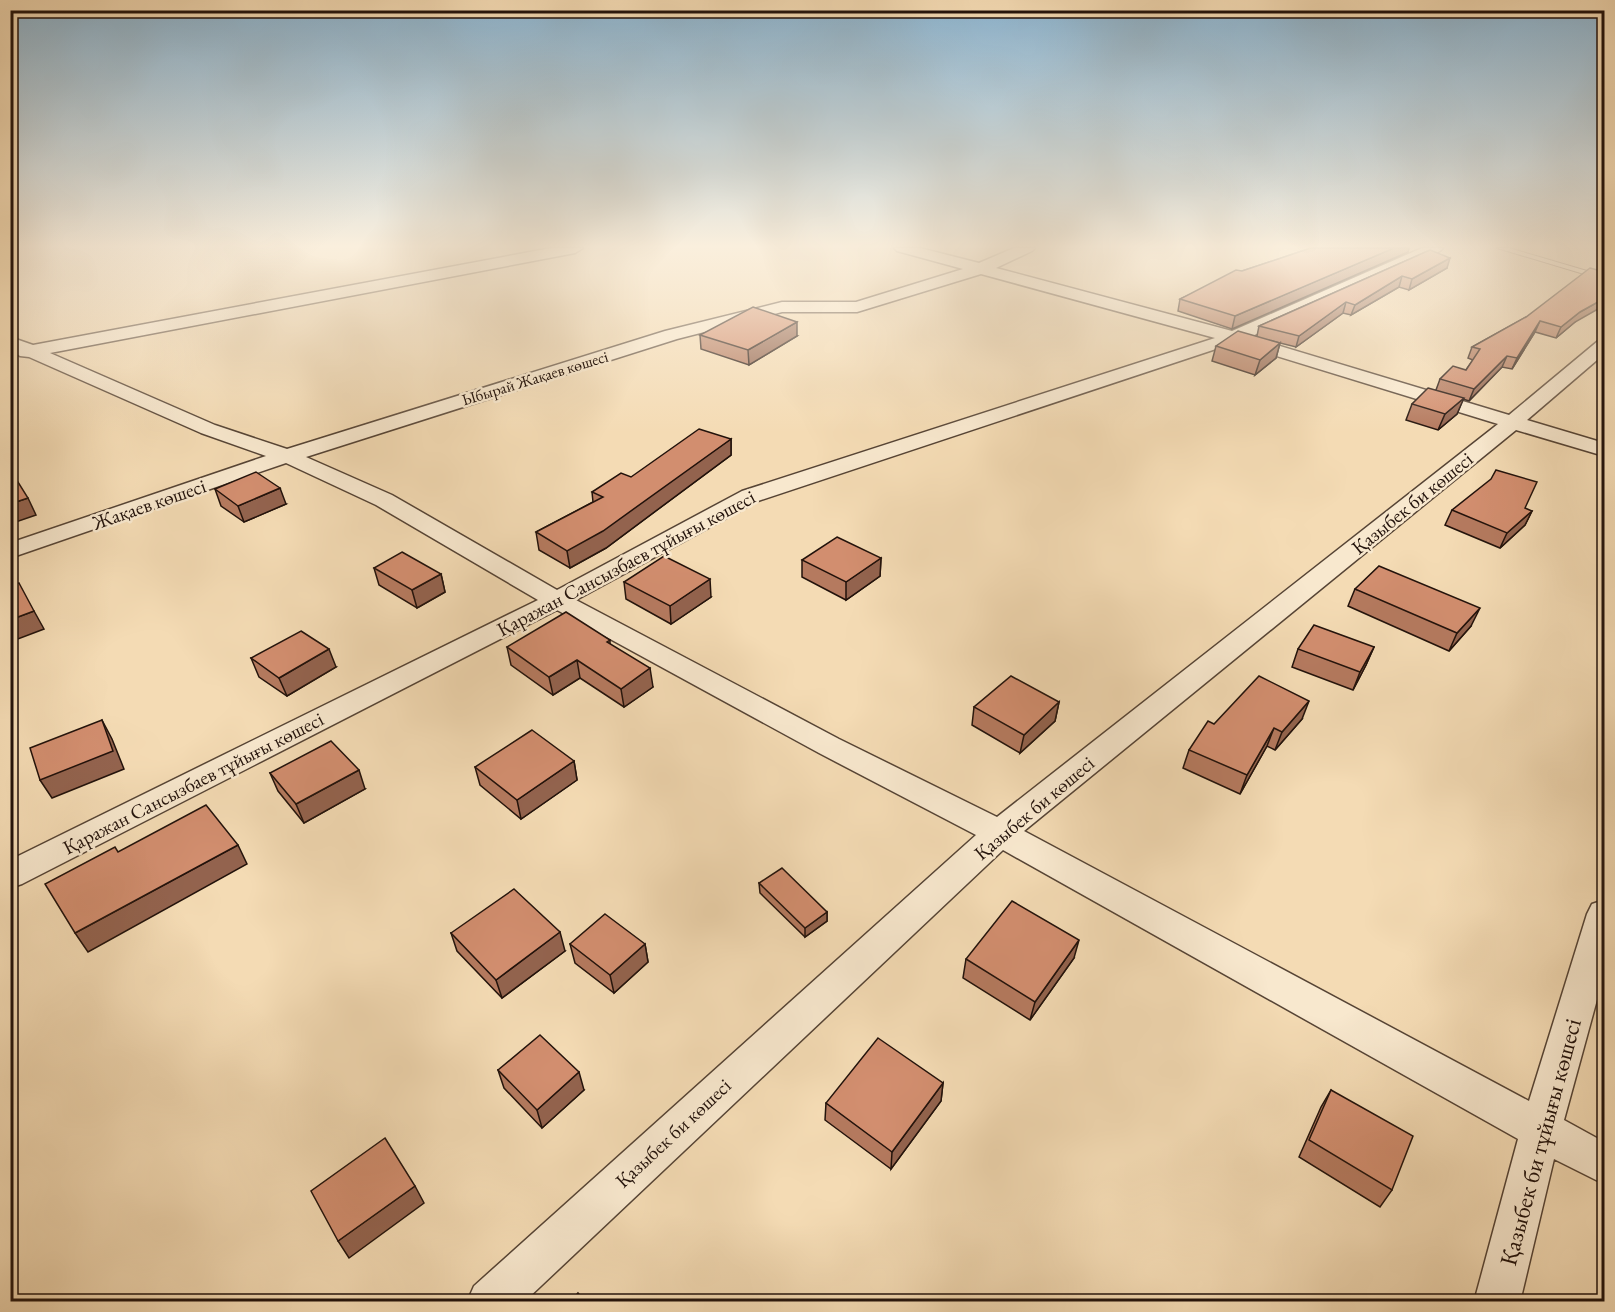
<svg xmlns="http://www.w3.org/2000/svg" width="1615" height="1312" font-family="'EB Garamond',serif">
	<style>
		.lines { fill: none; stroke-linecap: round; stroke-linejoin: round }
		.lane-casing { stroke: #564435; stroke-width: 2 }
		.street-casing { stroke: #564435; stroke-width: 3 }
		.lane { fill: #f8e8ce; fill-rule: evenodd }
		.street { fill: #f8e8ce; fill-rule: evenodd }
		.wall { fill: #b57a5f; stroke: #22120b; stroke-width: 1.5 }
		.shaded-wall { fill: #93634e; stroke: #22120b; stroke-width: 1.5 }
		.building { fill: #d28e6f; stroke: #22120b; stroke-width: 1.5 }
		.labels { text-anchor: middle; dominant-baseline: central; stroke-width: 5; stroke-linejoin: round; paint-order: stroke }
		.far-street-label { font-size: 16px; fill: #22120b; stroke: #f8e8ce }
		.street-label { font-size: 20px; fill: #22120b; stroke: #f8e8ce }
		.near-street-label { font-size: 24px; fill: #22120b; stroke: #f8e8ce }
	</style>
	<rect width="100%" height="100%" fill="#f4dbb4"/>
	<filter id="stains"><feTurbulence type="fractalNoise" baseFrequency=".00333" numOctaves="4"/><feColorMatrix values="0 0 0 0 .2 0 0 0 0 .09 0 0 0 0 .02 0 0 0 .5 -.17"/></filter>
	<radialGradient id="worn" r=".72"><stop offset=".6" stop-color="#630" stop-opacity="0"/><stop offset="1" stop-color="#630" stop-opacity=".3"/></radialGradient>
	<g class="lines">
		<defs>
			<polygon id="lane" points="1497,248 1509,248 1604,276 1604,280"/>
			<path id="street" d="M 551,248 L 583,248 L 575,253 L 50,353 L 215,425 L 287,449 L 665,331 L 782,302 L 856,302 L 963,269 L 897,251 L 894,248 L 920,248 L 979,263 L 1014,248 L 1035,248 L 1032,251 L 996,268 L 1232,331 L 1422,248 L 1443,248 L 1440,251 L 1250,337 L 1509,415 L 1598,341 L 1604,340 L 1604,354 L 1527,420 L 1604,443 L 1604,456 L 1516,430 L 1024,831 L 1529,1101 L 1587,914 L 1592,904 L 1604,900 L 1604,974 L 1564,1120 L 1604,1142 L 1604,1184 L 1554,1159 L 1520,1302 L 1474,1302 L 1518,1139 L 1003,850 L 524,1302 L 467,1302 L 474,1286 L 976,835 L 819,753 L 557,610 L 22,884 L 10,888 L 10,860 L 538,600 L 376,505 L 286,463 L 10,558 L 10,543 L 266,456 L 201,433 L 29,357 L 20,356 L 10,349 L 10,337 L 33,345 ZM 981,274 L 1215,338 L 742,491 L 557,590 L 392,495 L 306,457 L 677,339 L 782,312 L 857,312 ZM 1234,343 L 1498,424 L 997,817 L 839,739 L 576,600 L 758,501 Z"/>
		</defs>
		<!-- lane casing -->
		<use href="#lane" class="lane-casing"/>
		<!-- street casing -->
		<use href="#street" class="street-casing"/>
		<!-- lane -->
		<use href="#lane" class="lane"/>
		<!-- street -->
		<use href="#street" class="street"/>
	</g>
	<!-- wall -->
	<g class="wall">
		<polygon points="1311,248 1409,248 1408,252 1232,329 1178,311 1180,299 1242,271"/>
		<polygon points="1430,250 1447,268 1409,290 1399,287 1351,315 1343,313 1296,347 1268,340 1280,343 1276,358 1255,375 1212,361 1216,346 1257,336 1259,326"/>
		<polygon points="1526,317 1575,322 1556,338 1535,332 1512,369 1502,367 1469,401 1463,399 1457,414 1438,430 1406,420 1412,404 1436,390 1440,379 1466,370 1473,360 1468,358 1472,347"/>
		<polygon points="700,335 797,336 749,365 701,349"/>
		<polygon points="731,439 731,455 606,548 570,568 539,550 536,532 593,502 592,492"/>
		<polygon points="215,489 286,504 244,522 221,506"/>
		<polygon points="1452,510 1532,511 1525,525 1500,548 1445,525"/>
		<polygon points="881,558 880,576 846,600 802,577 802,560"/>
		<polygon points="374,568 441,574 445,592 417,608 379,585"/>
		<polygon points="624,582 711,597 671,624 626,599"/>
		<polygon points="1355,589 1471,626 1449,651 1348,606"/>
		<polygon points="610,640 610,644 653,687 624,707 580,678 553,695 511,665 507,647"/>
		<polygon points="1374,647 1366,665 1353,690 1292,667 1298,649"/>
		<polygon points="251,658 336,667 287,696 259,677"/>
		<polygon points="1059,702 1055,721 1020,753 972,725 974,707"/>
		<polygon points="1302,719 1275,750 1267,746 1240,794 1183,768 1189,750 1214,724"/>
		<polygon points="574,761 577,780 521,819 480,785 475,767"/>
		<polygon points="270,773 365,789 304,823 278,791"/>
		<polygon points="759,883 827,912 827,921 805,937 760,893"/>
		<polygon points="451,933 565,951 502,998 457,951"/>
		<polygon points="570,944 645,944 648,962 614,993 575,963"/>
		<polygon points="1074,958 1030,1020 963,978 966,959"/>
		<polygon points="498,1070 584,1090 542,1128 504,1088"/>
		<polygon points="943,1083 941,1101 891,1169 825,1120 826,1103"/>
		<polygon points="1331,1090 1392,1190 1380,1207 1299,1157 1321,1107"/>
	</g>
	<!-- shaded-wall -->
	<g class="shaded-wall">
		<polygon points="1394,248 1409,248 1408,252 1232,329 1235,316"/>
		<polygon points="1450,258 1447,268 1409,290 1412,279"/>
		<polygon points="1402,276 1399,287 1351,315 1355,305"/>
		<polygon points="1605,298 1605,305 1575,322 1556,338 1561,327 1580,312"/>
		<polygon points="1346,302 1343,313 1296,347 1299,336"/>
		<polygon points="1540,321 1535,332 1512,369 1517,358"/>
		<polygon points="797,322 797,336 749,365 748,350"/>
		<polygon points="1280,343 1276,358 1255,375 1260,360"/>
		<polygon points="1507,356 1502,367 1469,401 1474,389"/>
		<polygon points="1464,398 1457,414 1438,430 1445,414"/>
		<polygon points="731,439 731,455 606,548 570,568 567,551"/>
		<polygon points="280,488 286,504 244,522 238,506"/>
		<polygon points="28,498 36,515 10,524 10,504"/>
		<polygon points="1532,511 1525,525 1500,548 1507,533"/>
		<polygon points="881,558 880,576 846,600 846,582"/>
		<polygon points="441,574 445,592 417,608 412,590"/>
		<polygon points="710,579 711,597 671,624 670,606"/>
		<polygon points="1480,608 1471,626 1449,651 1457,633"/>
		<polygon points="34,611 44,629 10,642 10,620"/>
		<polygon points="1374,647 1366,665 1353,690 1360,672"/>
		<polygon points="329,649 336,667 287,696 279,678"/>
		<polygon points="577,660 580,678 553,695 549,677"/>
		<polygon points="650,668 653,687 624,707 621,689"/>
		<polygon points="1309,701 1302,719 1275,750 1282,732"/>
		<polygon points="1059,702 1055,721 1020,753 1024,735"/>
		<polygon points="102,720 112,739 124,769 52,798 40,780"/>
		<polygon points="1274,728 1267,746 1240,794 1247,775"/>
		<polygon points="574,761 577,780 521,819 517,800"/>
		<polygon points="359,770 365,789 304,823 296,804"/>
		<polygon points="238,845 247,864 88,952 75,933"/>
		<polygon points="827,912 827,921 805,937 805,928"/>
		<polygon points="560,932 565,951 502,998 496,980"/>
		<polygon points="1079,940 1074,958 1030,1020 1035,1002"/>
		<polygon points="645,944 648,962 614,993 610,975"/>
		<polygon points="579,1072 584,1090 542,1128 537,1110"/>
		<polygon points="943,1083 941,1101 891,1169 892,1152"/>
		<polygon points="415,1186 424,1203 349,1258 338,1241"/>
	</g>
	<!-- building -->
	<g class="building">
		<polygon points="1311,248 1394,248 1235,316 1180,299 1236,270 1242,271"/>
		<polygon points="1430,250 1450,258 1412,279 1402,276 1355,305 1346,302 1299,336 1259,326"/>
		<polygon points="1590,268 1605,272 1605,298 1580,312 1561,327 1540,321 1517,358 1507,356 1474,389 1440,379 1453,366 1466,370 1480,349 1472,347 1526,317"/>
		<polygon points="753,307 797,322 748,350 700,335"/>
		<polygon points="1238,331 1280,343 1260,360 1216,346"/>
		<polygon points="1428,388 1464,398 1445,414 1412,404"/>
		<polygon points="699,429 731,439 603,531 567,551 536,532 603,497 592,492 621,473 631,477"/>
		<polygon points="1496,470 1537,482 1525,508 1532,511 1507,533 1452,510 1491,479"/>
		<polygon points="256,472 280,488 238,506 215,489"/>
		<polygon points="10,474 13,474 28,498 10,504"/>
		<polygon points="837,537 881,558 846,582 802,560"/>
		<polygon points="402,552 441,574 412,590 374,568"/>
		<polygon points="664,556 710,579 670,606 624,582"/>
		<polygon points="1379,566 1480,608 1457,633 1355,589"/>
		<polygon points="19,583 34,611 10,620 10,586"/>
		<polygon points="566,612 610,640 607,642 650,668 621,689 577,660 549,677 507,647"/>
		<polygon points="1314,625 1374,647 1360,672 1298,649"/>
		<polygon points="301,631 329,649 279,678 251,658"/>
		<polygon points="1011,676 1059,702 1024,735 974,707"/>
		<polygon points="1259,676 1309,701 1282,732 1274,728 1247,775 1189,750 1208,721 1214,724"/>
		<polygon points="102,720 113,751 40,780 30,748"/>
		<polygon points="532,730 574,761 517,800 475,767"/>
		<polygon points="331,741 359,770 296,804 270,773"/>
		<polygon points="206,805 238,845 75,933 45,884 115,847 118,852"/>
		<polygon points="782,868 827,912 805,928 759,883"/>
		<polygon points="514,889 560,932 496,980 451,933"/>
		<polygon points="1012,901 1079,940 1035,1002 966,959"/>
		<polygon points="605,914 645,944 610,975 570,944"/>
		<polygon points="540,1035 579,1072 537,1110 498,1070"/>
		<polygon points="878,1038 943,1083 892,1152 826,1103"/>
		<polygon points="1331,1090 1413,1136 1392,1190 1309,1140"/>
		<polygon points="385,1138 415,1186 338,1241 311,1191"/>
		<polygon points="578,1293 586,1302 570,1302"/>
	</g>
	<!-- sky -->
	<linearGradient id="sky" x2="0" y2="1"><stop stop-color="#8bb6d4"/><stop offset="0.57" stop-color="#faefdd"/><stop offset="1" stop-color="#faefdd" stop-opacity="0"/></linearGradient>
	<rect width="1615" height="432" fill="url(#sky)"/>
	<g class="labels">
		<!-- far-street labels -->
		<g class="far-street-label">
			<text transform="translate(535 378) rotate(-17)">Ыбырай Жақаев көшесі</text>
		</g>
		<!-- street labels -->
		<g class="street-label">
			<text transform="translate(1412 503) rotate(-39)">Қазыбек би көшесі</text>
			<text transform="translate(149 504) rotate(-19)">Жақаев көшесі</text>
			<text transform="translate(626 563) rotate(-28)">Қаражан Сансызбаев тұйығы көшесі</text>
			<text transform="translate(193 783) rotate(-27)">Қаражан Сансызбаев тұйығы көшесі</text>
			<text transform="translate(1034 808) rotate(-40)">Қазыбек би көшесі</text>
			<text transform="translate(673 1133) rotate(-43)">Қазыбек би көшесі</text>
		</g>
		<!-- near-street labels -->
		<g class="near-street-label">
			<text transform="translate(1540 1142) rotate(-75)">Қазыбек би тұйығы көшесі</text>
		</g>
	</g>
	<!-- margin -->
	<rect width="1615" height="1312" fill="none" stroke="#f4dbb4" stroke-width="36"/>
	<rect x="12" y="12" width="1591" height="1288" fill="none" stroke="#22120b" stroke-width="3"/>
	<rect x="18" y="18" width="1579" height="1276" fill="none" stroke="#22120b" stroke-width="1.5"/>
	<rect width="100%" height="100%" filter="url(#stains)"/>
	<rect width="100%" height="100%" fill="url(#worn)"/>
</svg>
